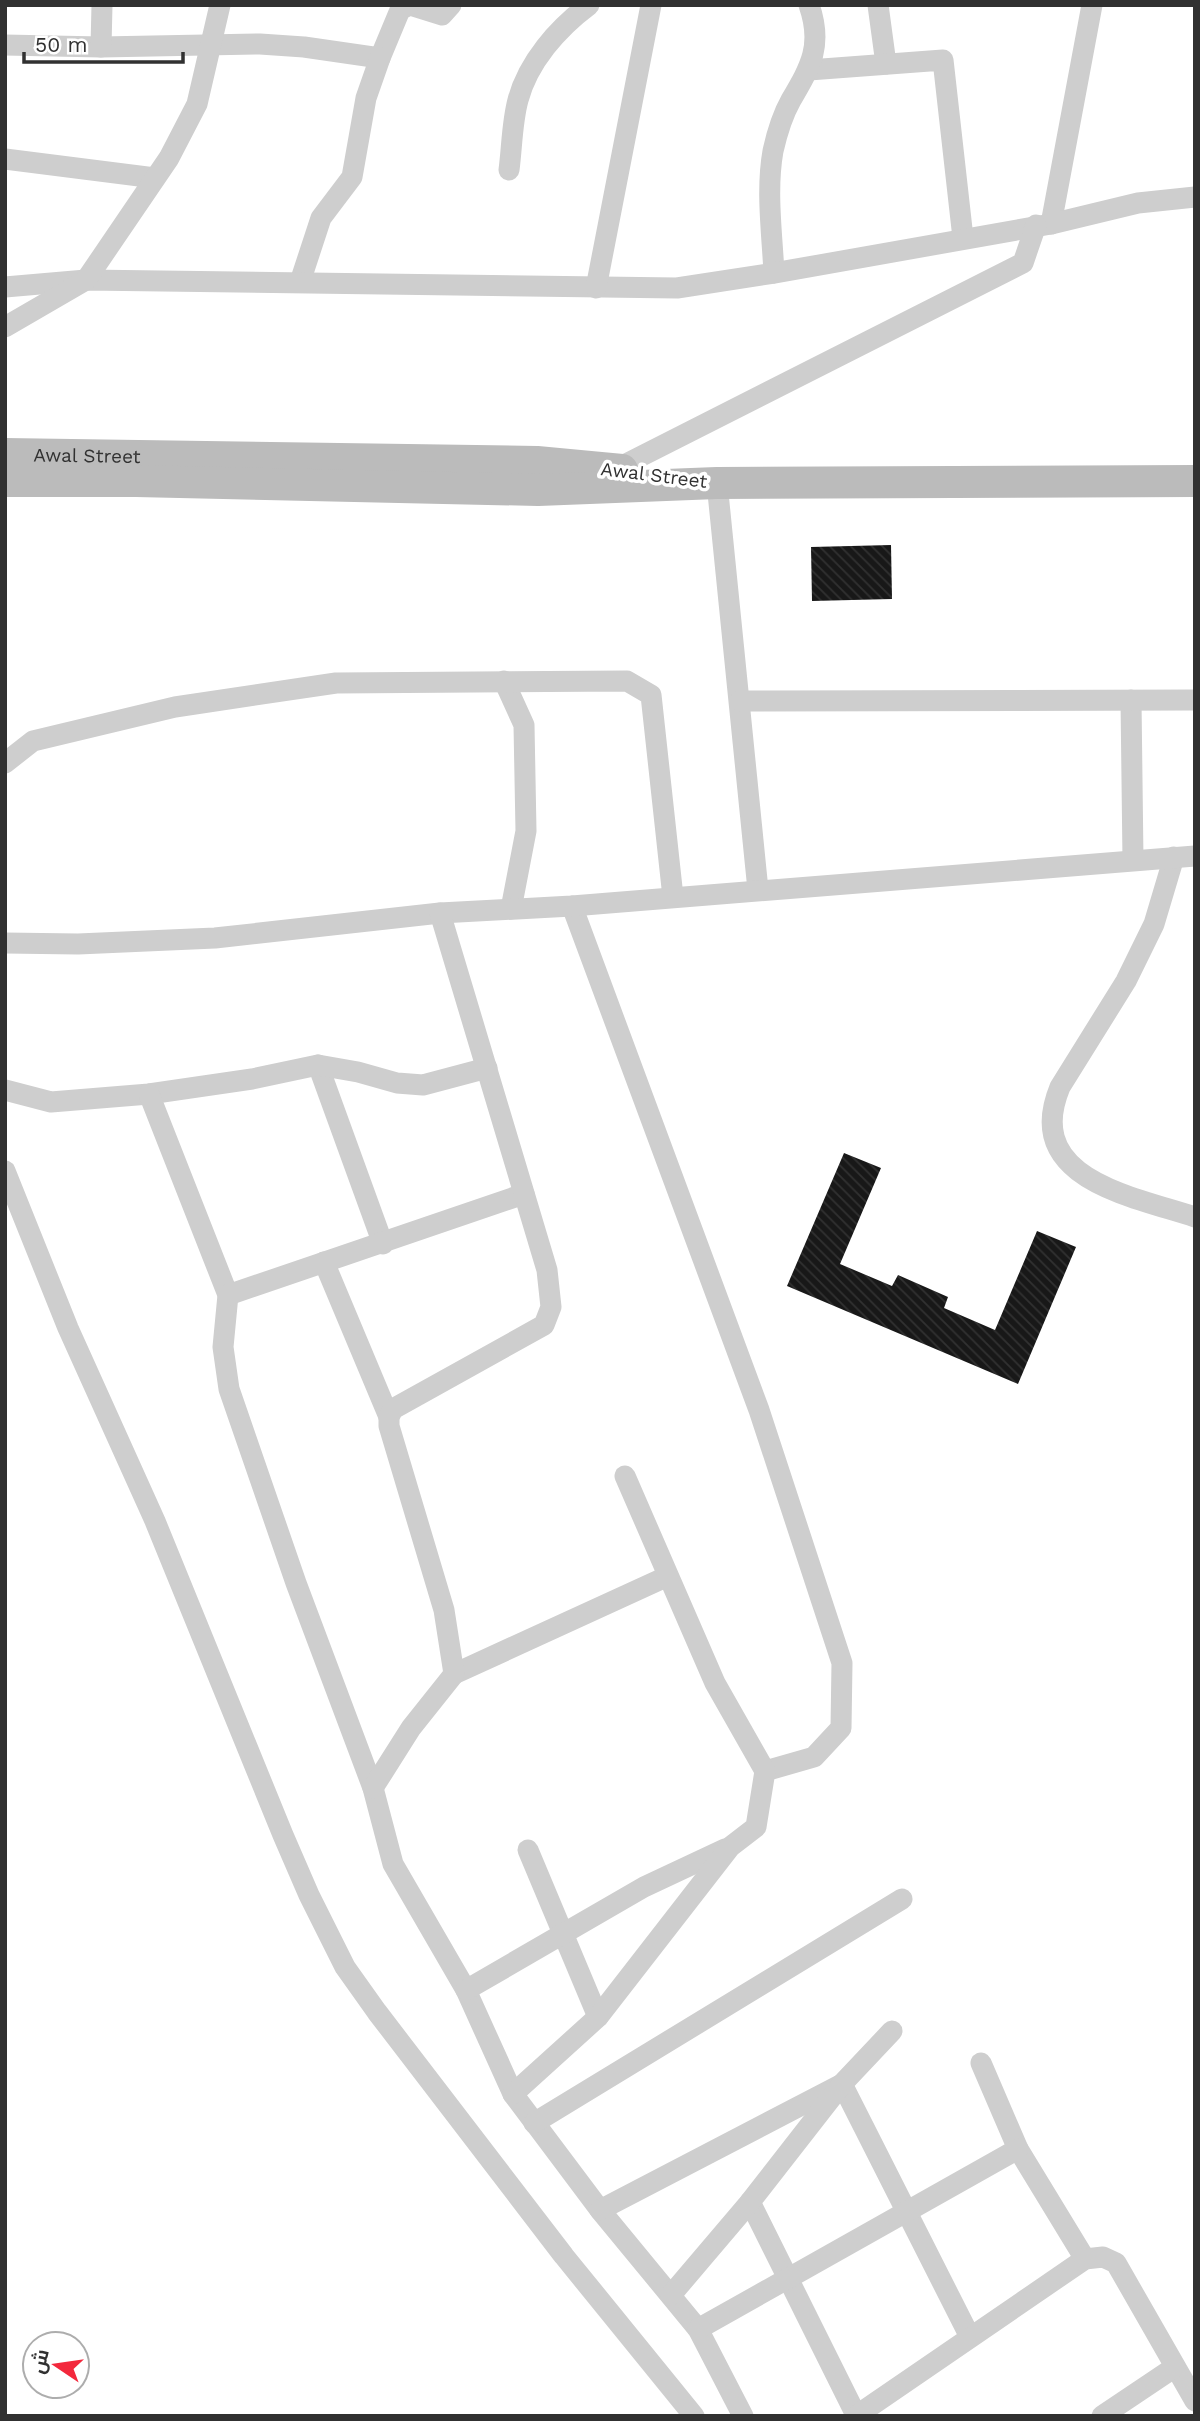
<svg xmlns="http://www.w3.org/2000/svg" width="1200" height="2421" font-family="'Work Sans',Cairo,sans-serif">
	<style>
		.building { fill: url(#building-back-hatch) }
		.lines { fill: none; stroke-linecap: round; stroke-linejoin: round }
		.street { stroke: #cecece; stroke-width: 21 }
		.secondary { stroke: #bbb; stroke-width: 32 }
		.labels { text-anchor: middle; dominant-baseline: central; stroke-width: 7; stroke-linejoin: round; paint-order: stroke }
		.street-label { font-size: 19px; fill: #313131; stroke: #fff }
	</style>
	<defs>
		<pattern id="building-back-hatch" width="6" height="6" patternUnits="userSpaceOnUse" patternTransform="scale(1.75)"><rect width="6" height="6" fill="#181818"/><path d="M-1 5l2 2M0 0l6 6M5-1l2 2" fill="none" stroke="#313131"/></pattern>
	</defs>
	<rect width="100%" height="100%" fill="#fff"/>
	<!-- building -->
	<g class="building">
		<polygon points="891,545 892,599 812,601 811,547"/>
		<polygon points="844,1153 881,1168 840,1264 892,1286 898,1275 948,1297 944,1308 995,1330 1037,1231 1076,1247 1018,1384 787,1286"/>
	</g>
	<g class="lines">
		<!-- street -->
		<g class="street">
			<polyline points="410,5 442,15 451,5"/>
			<polyline points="878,5 886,64"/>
			<polyline points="5,45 101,47 260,44 304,47 380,58 400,10 409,5"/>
			<polyline points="101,47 102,5"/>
			<polyline points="809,70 943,60 963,238"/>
			<polyline points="5,159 155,178"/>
			<path d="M 509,170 C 512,147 512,122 518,100 C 528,62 558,28 589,5"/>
			<polyline points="1051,224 1092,5"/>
			<path d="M 774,273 C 772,233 766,190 773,151 C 777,133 782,116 791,100 C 811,66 823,45 809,5"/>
			<polyline points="300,282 321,218 352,177 366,98 380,58"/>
			<polyline points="5,287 86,280 677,288 774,273 1051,224 1138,203 1195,197"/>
			<polyline points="596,288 651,5"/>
			<polyline points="5,327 86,280 169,158 197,104 220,5"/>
			<polyline points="616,469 1023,263 1036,225"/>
			<polyline points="717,483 758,890"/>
			<polyline points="504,681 524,725 526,831 511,909"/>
			<polyline points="1131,700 1133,860"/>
			<polyline points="740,701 1195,700"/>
			<polyline points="5,763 33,741 175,707 336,683 627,681 651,695 673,897"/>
			<path d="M 1174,857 L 1154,924 L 1126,981 L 1060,1087 C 1022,1179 1132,1196 1195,1217"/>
			<polyline points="572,906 759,1410 842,1663 841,1728 814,1757 765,1771"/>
			<polyline points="5,943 78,944 215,938 440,913 572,906 1195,856"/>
			<polyline points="318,1065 383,1244"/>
			<polyline points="5,1090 51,1102 149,1094 252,1079 318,1065 358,1072 397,1083 423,1085 487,1068"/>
			<polyline points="149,1094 228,1295 223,1347 229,1389 296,1583 373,1788 393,1864 466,1990 513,2094 600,2210 698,2329 743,2416"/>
			<polyline points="5,1171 68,1328 155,1521 283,1835 309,1895 345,1967 377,2012 564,2256 694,2416"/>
			<polyline points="324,1262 389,1417"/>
			<polyline points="228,1295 524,1194"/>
			<polyline points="454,1674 668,1576"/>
			<polyline points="373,1788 411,1728 454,1674 444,1610 389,1426 389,1417 393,1409 544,1325 551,1307 547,1270 440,913"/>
			<polyline points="528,1850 598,2017"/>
			<polyline points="466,1990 644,1887 725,1849"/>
			<polyline points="981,2063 1018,2149 1085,2259"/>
			<polyline points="513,2094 598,2017 730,1847 756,1827 765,1771 715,1683 625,1476"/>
			<polyline points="534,2123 902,1899"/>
			<polyline points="750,2202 856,2415"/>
			<polyline points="600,2210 842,2084 970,2337"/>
			<polyline points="671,2295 750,2202 842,2084 892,2031"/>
			<polyline points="698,2329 1018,2149"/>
			<polyline points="856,2416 1085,2259 1103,2257 1116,2263 1195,2401"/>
			<polyline points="1102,2416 1175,2367"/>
		</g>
		<!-- secondary -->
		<g class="secondary">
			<path id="s1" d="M 5,454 L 537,462 L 622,470"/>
			<polyline points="5,481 136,481 538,490 717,483 1195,481"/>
		</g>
	</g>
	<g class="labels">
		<!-- street labels -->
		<g class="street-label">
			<text stroke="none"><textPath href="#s1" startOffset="82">Awal Street</textPath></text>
			<text transform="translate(654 475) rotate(7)">Awal Street</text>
		</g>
	</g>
	<!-- border -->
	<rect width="1200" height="2421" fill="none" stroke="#313131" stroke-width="14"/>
	<!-- north arrow -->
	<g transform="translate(56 2365) rotate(283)"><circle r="33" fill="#ffffff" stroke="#adadad" stroke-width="2"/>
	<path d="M0-5L12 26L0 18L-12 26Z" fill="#f3283c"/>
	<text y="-10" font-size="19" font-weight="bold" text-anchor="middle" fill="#313131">ش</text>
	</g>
	<!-- scale -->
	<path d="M24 52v10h159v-10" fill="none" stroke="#313131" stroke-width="3.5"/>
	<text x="35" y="52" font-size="21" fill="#313131" stroke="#ffffff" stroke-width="5" paint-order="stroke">50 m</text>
</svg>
